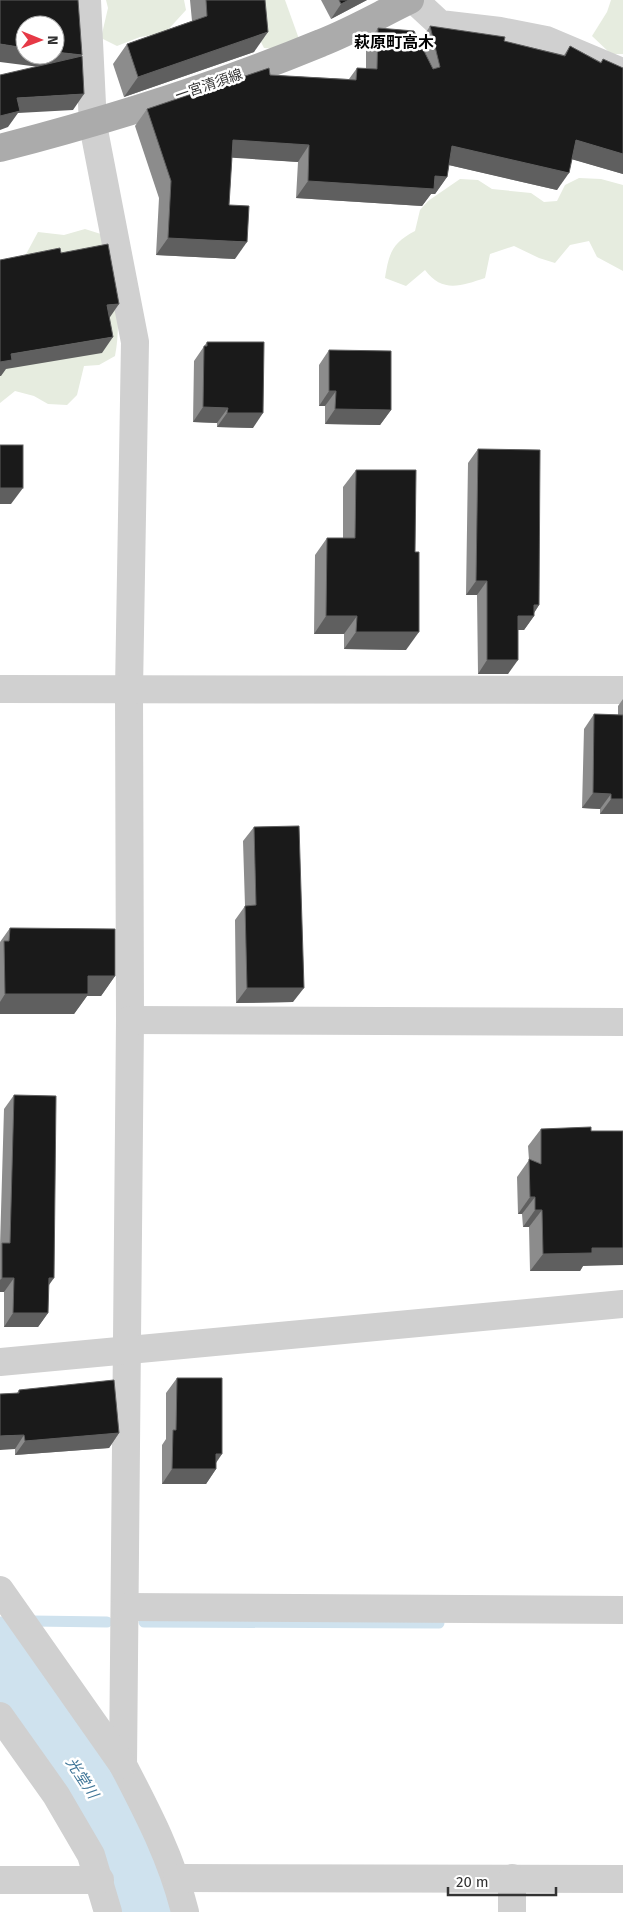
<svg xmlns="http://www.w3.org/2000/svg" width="623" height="1912" font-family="'Fira Sans','Noto Sans JP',sans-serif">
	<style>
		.green { fill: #e6ecdf }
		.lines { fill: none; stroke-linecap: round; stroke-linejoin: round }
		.stream { stroke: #cfe2ee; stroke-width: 11 }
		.river { stroke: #cfe2ee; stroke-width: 65 }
		.minor { stroke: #d0d0d0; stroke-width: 28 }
		.major { stroke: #ababab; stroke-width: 28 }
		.wall { fill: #8c8c8c }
		.shaded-wall { fill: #5f5f5f }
		.building { fill: #1a1a1a; stroke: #5f5f5f }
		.labels { text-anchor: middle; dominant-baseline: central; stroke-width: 5; stroke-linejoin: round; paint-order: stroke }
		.street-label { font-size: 14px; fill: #333; stroke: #fff }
		.water-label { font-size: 15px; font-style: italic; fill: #3f7597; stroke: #fff }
		.quarter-label { font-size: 16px; font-weight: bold; fill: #000; stroke: #fff }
	</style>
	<rect width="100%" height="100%" fill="#fff"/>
	<!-- green -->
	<g class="green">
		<polygon points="106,0 184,0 186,10 165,33 140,37 117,46 101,38 108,8"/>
		<polygon points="254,0 285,0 299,39 281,49 264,48 257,34"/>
		<polygon points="611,0 623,0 623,54 611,54 592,36 607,12"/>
		<path d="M 579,178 L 601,179 L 623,185 L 623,271 L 597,257 L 589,241 L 570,245 L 555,263 L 539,258 L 514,246 L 490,254 L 485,278 C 461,286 442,293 425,270 L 406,286 L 385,278 C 389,253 392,243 415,231 L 420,210 L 428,201 L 460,179 L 478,180 L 492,189 L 531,193 L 544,202 L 557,201 L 565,185 Z"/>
		<path d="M 85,229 L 104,235 C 113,276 123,314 115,356 L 99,365 L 84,366 L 77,395 L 67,405 L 48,404 L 34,396 L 15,391 L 0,403 L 0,266 L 24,258 L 38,232 L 64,235 Z"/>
	</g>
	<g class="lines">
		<!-- stream -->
		<g class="stream">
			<polyline points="32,1621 107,1622"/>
			<polyline points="0,1622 10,1622"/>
			<polyline points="144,1622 439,1623"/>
		</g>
		<!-- river -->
		<polyline class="river" points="0,1653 122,1841 146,1912"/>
		<!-- minor -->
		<g class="minor">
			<path d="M 87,0 L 93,125 L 135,342 L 129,690 L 130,1020 L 123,1765 C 148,1813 172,1859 185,1912"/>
			<polyline points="414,0 440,24 500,31 546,40 617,70 623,75"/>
			<polyline points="0,689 623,690"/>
			<polyline points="130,1020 623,1022"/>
			<polyline points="0,1362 623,1304"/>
			<polyline points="0,1590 123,1765"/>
			<polyline points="125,1607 623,1610"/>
			<polyline points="0,1716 56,1795 91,1855 108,1912"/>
			<polyline points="177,1878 623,1879"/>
			<polyline points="512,1878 512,1912"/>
			<polyline points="0,1880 100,1880"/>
		</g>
		<!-- major -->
		<path class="major" d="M 0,148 C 109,120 217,86 321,43 C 352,31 381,14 410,0"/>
	</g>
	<!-- wall -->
	<g class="wall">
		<polygon points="190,0 265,0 254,52 124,97 113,64 127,44 192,21"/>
		<polygon points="321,0 367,0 331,19"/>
		<polygon points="430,26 504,41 564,55 570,46 601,62 623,68 623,174 572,159 557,190 449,165 447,177 435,194 431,194 422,206 296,198 298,162 232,157 229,205 235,259 156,255 159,198 135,126 147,109 270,75 349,79 357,68 366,69 366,45 378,28 420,42"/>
		<polygon points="207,342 253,428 217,427 217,423 193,422 194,361"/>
		<polygon points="329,350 391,410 380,425 325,424 325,406 319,406 319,365"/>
		<polygon points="478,449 539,605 534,613 534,616 524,630 518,630 508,674 478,674 477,595 466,595 468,463"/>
		<polygon points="356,470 406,650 344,649 344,634 314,634 315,555 327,538 343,538 343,487"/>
		<polygon points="623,699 623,814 600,814 600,809 582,808 584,729 594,714 618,715 618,706"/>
		<polygon points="254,827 293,1002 236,1003 235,920 245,906 243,841"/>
		<polygon points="10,928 115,976 101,996 87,996 74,1014 0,1014 0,942"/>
		<polygon points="14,1095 48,1286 48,1313 38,1327 4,1327 4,1292 0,1292 0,1246 4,1109"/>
		<polygon points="541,1129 583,1266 580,1271 530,1271 529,1227 523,1227 522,1214 518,1214 517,1177 529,1160 528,1146"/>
		<polygon points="177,1378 216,1463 216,1469 206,1484 162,1484 162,1445 166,1439 166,1393"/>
		<polygon points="19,1390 119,1433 109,1448 15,1455 15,1449 17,1393"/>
	</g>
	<!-- shaded-wall -->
	<g class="shaded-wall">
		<polygon points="349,0 367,0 331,19 341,4"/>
		<polygon points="268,32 254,52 124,97 138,77"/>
		<polygon points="0,44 25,48 25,55 55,55 55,52 82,55 71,71 0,62"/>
		<polygon points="84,94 73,110 18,113 8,127 0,130 0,116 17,98"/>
		<polygon points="233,140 309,145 298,162 221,157"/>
		<polygon points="576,140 623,154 623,174 564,157"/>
		<polygon points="452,146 569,173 557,190 440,163"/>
		<polygon points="435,176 447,177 435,194 431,194 422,206 296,198 308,181"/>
		<polygon points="168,238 247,242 235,259 156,255"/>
		<polygon points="119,304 108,320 107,305"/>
		<polygon points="113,337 102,353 6,369 1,376 0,376 0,362 11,354"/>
		<polygon points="329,391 336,391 325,406 319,406"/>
		<polygon points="203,407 228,408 217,423 193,422"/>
		<polygon points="335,409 391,410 380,425 325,424"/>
		<polygon points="227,413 263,413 253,428 217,427"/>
		<polygon points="0,488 23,488 11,504 0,504"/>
		<polygon points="476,581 487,581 477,595 466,595"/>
		<polygon points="534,605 539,605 532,616 534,616 524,630 508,630 518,616"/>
		<polygon points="326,616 357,616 344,634 314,634"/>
		<polygon points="356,632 419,632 406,650 344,649"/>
		<polygon points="487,660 518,660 508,674 478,674"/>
		<polygon points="593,793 611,794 600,809 582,808"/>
		<polygon points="611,799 623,799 623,814 600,814"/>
		<polygon points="88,976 115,976 101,996 87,996 74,1014 0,1014 0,1002 5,994"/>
		<polygon points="247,988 304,988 293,1002 236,1003"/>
		<polygon points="530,1197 535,1197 522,1214 518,1214"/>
		<polygon points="535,1210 542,1210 529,1227 523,1227"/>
		<polygon points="592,1248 623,1248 623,1265 583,1266 580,1271 530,1271 543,1254"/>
		<polygon points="2,1278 14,1278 4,1292 0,1292 0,1280"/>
		<polygon points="49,1278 54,1278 44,1292"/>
		<polygon points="13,1313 48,1313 38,1327 4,1327"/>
		<polygon points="119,1433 109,1448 15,1455 25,1441"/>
		<polygon points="24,1435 15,1449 0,1450 0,1436"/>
		<polygon points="216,1454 222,1454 212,1469"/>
		<polygon points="172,1469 216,1469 206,1484 162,1484"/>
	</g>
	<!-- building -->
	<g class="building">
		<polygon points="0,0 78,0 82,55 55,52 55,25 25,25 25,48 0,44"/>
		<polygon points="206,0 265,0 268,32 138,77 127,44 207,16"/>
		<polygon points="339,0 349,0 341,4"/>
		<polygon points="430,26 505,37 504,41 565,56 570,46 601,63 603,59 623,68 623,154 576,140 569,173 452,146 447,177 435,176 434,189 308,181 309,145 233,140 229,205 249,206 247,242 168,238 171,181 147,109 269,68 270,75 356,80 357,68 377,69 378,28 414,31 433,69 440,67"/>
		<polygon points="82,56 84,94 17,98 20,111 0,116 0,75"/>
		<polygon points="108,244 119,304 107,305 113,337 11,354 12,360 0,362 0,260 60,248 61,253"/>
		<polygon points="207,342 264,342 263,413 227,413 228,408 203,407 204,346 207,346"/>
		<polygon points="329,350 391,351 391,410 335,409 336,391 329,391"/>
		<rect x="0" y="445" width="23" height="43"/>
		<polygon points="478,449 540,450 539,605 534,605 534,616 518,616 518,660 487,660 487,581 476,581"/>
		<polygon points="356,470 416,470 415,552 419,552 419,632 356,632 357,616 326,616 327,538 355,538"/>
		<polygon points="594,714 623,715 623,799 611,799 611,794 593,793"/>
		<polygon points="299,826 304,988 247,988 245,906 256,905 254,827"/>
		<polygon points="10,928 115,929 115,976 88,976 88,994 5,994 4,941 9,941"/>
		<polygon points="14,1095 56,1096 54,1278 49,1278 48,1313 13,1313 14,1278 2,1278 2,1243 10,1243"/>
		<polygon points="591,1127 591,1131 623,1131 623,1248 592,1248 592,1253 543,1254 542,1210 535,1210 535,1197 530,1197 529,1159 541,1164 541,1129"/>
		<polygon points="177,1378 222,1378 222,1454 216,1454 216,1469 172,1469 173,1430 176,1430"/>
		<polygon points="114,1380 119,1433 25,1441 24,1435 0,1436 0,1394 19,1393 19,1390"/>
	</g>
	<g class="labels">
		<!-- street labels -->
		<g class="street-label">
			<text transform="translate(209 85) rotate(-19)">一宮清須線</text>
		</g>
		<!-- water labels -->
		<g class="water-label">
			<text transform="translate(82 1778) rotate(57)">光堂川</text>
		</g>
		<!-- quarter labels -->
		<g class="quarter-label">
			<text x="394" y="42">萩原町高木</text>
		</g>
	</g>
	<!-- north arrow -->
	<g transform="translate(40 40) rotate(91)"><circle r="24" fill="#ffffff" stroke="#adadad"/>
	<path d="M0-4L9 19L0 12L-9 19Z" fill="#e63946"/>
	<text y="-8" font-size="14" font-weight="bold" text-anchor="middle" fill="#333333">N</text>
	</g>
	<!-- scale -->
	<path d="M448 1887v8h108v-8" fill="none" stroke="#333333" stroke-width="2.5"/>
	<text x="456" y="1887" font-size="15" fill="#333333" stroke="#ffffff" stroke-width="4" paint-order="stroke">20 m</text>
</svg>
